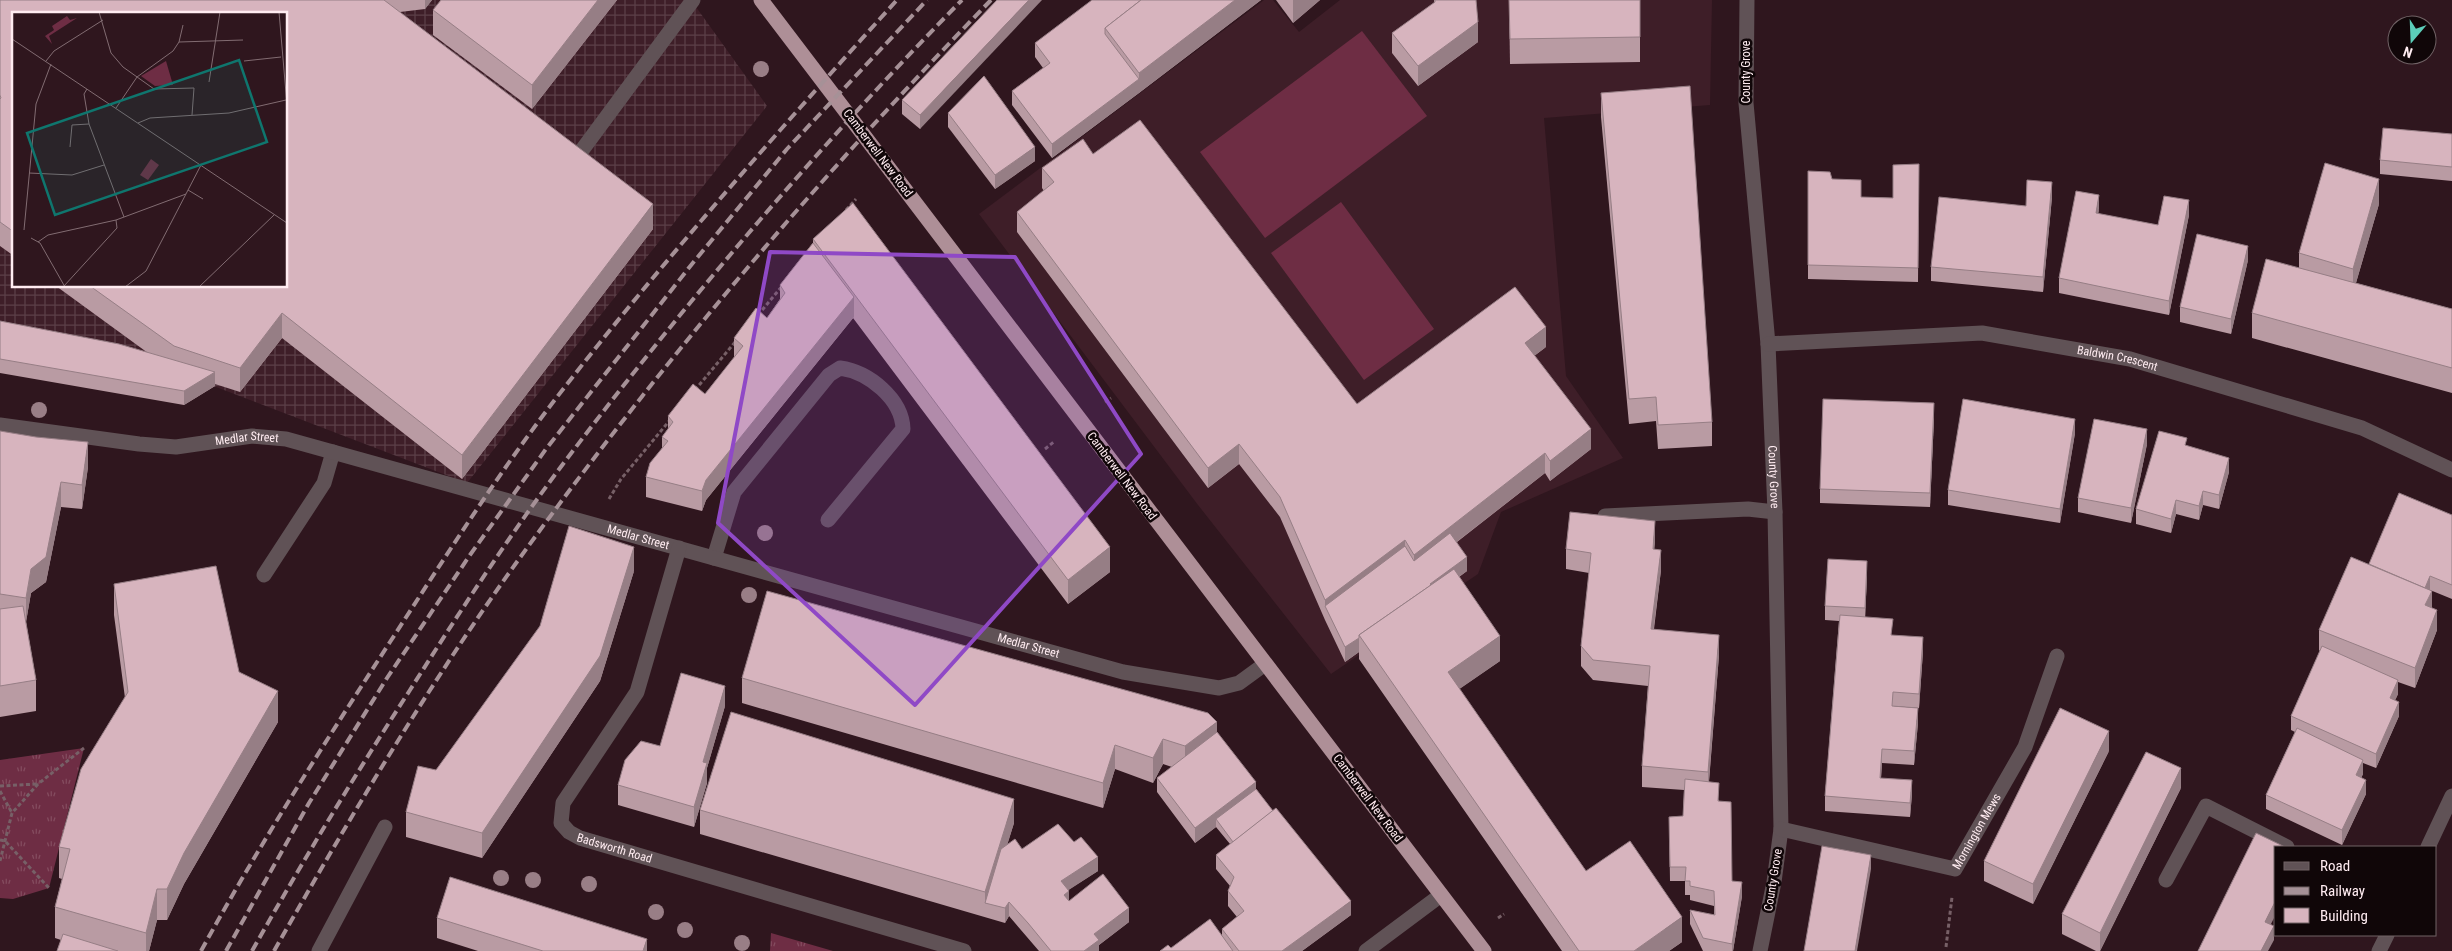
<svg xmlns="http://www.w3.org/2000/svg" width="2452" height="951" font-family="'Roboto Condensed',sans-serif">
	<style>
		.built { fill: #3e1e28 }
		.industrial { fill: url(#industrial-grid); fill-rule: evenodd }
		.grass { fill: url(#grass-tufts) }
		.pitch { fill: #6e2d44 }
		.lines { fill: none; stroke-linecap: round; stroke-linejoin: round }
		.path { stroke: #776067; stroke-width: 3; stroke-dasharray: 4 2.5; stroke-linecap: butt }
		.service { stroke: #605256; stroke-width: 15 }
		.minor { stroke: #605256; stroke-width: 15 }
		.trunk { stroke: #ae8f97; stroke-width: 15 }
		.rail { stroke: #a69197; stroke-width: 4; stroke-dasharray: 10 5; stroke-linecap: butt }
		.tree { fill: #997e86 }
		.wall { fill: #b99ba3 }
		.shaded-wall { fill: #967e85 }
		.building { fill: #d7b4be; stroke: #967e85 }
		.marked { fill: #8f49c6; fill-opacity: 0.2; stroke: #8f49c6; stroke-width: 4; stroke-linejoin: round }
		.labels { text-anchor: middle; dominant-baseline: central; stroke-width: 5; stroke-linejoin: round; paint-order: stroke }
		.street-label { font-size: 12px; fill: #ffecf1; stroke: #100608 }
		.inset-road { fill: none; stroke: #826c72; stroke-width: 1 }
		.view { fill: #0f766e; fill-opacity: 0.15; stroke: #0f766e; stroke-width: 2.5 }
		.inset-edge { fill: none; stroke: #ffecf1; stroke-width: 2.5 }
	</style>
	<defs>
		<pattern id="industrial-grid" width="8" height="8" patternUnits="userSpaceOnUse" patternTransform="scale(1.25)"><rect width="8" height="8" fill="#3e1e28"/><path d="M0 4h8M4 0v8" fill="none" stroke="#5b3f48"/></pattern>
		<pattern id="grass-tufts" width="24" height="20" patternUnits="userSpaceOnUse" patternTransform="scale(1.25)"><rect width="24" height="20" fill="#6e2d44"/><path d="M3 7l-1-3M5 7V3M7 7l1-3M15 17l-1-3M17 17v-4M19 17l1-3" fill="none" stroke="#844c5f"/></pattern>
	</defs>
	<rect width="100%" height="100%" fill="#2f161e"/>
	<!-- built -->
	<polygon class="built" points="1264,0 1273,0 1299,32 1340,0 1712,0 1710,105 1544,118 1566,376 1623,458 1501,512 1478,574 1331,674 1198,505 979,214"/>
	<!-- industrial -->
	<path class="industrial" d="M 0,0 L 361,0 L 425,9 L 432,0 L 691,0 L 767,106 L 467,483 L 174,371 L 0,332 ZM 14,14 L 286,14 L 286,286 L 14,286 Z"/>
	<!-- grass -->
	<g class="grass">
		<polygon points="84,748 49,888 13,899 0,898 0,760"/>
		<polygon points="771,933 833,951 770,951"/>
	</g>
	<!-- pitch -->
	<g class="pitch">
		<polygon points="1362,31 1427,116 1265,238 1200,152"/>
		<polygon points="1341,202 1434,329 1364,380 1271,253"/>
	</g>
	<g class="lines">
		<!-- path -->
		<g class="path">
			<polyline points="846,210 856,199"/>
			<polyline points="758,315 783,285"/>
			<polyline points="695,390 736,341"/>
			<polyline points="1105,402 1111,398"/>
			<polyline points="1045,449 1055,441"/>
			<polyline points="609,499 621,479 670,420"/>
			<polyline points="0,786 37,784"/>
			<polyline points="0,791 12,813"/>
			<polyline points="0,840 5,841 49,888"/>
			<polyline points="0,861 12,813 38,784 84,748"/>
			<polyline points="1498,918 1504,914"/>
			<polyline points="1946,947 1952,897"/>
		</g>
		<!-- service -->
		<g class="service">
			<polyline points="571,165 693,0"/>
			<polyline points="1605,516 1748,509 1775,512"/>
			<path d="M 714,558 L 734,492 L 829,375 L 840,368 C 869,372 902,399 903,429 L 828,520"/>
			<polyline points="264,575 324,483 333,452"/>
			<polyline points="2166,880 2206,806 2287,847"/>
		</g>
		<!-- minor -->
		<g class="minor">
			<path id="s1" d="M 1747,0 L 1746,103 L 1768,344 L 1775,512 L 1781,829 L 1774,882 L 1760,951"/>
			<path id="s2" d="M 1768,344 L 1982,333 L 2130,359 L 2362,428 L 2452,470"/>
			<path id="s3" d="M 0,425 L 139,444 L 176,447 L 252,436 L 286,439 L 1123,672 L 1219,688 L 1239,683 L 1265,664"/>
			<path id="s4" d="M 679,548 L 637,692 L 563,803 L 561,823 L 569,832 L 580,838 L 964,951"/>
			<path id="s5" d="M 1781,829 L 1955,869 L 2025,747 L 2057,656"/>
			<polyline points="2428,847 2452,796"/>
			<polyline points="319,951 385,827"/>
			<polyline points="1366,951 1441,895"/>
			<polyline points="2379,951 2387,935"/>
		</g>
		<!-- trunk -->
		<polyline class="trunk" points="761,0 1484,951"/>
		<!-- rail -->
		<g class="rail">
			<path d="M 201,951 C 259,845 324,744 390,642 C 444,559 497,475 557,397 C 664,259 780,129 897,0"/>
			<polyline points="226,951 309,803 387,678 470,555 546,449 692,264 787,149 927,0"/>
			<path d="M 252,951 C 302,862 355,775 410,690 C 457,616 505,542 557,472 C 681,307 817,148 962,0"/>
			<path d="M 274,951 C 350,817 429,684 519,559 C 662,361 821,175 991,0"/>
		</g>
	</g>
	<!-- trees -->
	<g class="tree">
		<circle cx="761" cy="69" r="8"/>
		<circle cx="39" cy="410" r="8"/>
		<circle cx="765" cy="533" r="8"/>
		<circle cx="749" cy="595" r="8"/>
		<circle cx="501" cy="878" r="8"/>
		<circle cx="533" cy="880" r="8"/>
		<circle cx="589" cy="884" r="8"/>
		<circle cx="656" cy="912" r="8"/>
		<circle cx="685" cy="930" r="8"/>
		<circle cx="742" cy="943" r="8"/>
	</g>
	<!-- wall -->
	<g class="wall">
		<polygon points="0,0 432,0 425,9 400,12 653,229 462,479 282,338 240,392 215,384 215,386 184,405 0,373 0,321 148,353 56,286 286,286 14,14 14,256 0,246"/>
		<polygon points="617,0 532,109 433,35 433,10"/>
		<polygon points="997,0 920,129 902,114 902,100"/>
		<polygon points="1107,0 1261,0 1139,93 1052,158 1012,105 1012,91 1043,68 1035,57 1035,43"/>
		<polygon points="1276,0 1320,0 1293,23"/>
		<polygon points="1434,0 1476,0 1478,42 1418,86 1392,53 1392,33 1434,3"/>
		<polygon points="1509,0 1640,0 1640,62 1510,64"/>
		<polygon points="1601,93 1712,422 1712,446 1658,449 1656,421 1629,424 1601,117"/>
		<polygon points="948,113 1035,161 995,189 948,127"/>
		<polygon points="2452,134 2452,181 2380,174 2380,160"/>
		<polygon points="1093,154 1357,404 1546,347 1534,356 1591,449 1550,481 1545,473 1457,542 1467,571 1459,577 1500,661 1459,689 1586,871 1682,942 1669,951 1562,951 1359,659 1359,652 1345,662 1325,620 1280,517 1239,464 1208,488 1017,232 1017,212 1044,191 1042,188 1042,168"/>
		<polygon points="1919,164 1918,282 1808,279 1808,171 1832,179 1861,197 1893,198"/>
		<polygon points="2052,197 2043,292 1931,281 1931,267 2026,206"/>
		<polygon points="2379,204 2356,283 2452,309 2452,393 2252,338 2252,313 2299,268 2299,253"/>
		<polygon points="2099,209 2098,214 2158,225 2189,215 2169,315 2059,293 2059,278"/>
		<polygon points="813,239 1110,572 1068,604 853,318 706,500 702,511 646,497 646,477 662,448 662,437 668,429 668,416 705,394 734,358 734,338 767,318 780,299 780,285 813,243"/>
		<polygon points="2248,260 2231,334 2180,322 2180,307"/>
		<polygon points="1934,418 1930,507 1820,503 1820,489"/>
		<polygon points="0,431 88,467 82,509 61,507 46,582 31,593 26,622 36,680 36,711 0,717"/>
		<polygon points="2075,433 2060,523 1948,505 1948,490"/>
		<polygon points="2147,444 2131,523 2078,512 2078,498"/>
		<polygon points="2187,446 2229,472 2219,509 2203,505 2199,520 2176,514 2171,533 2136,524 2136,509"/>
		<polygon points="2452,515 2452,599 2430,590 2432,608 2437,630 2415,688 2398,682 2398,694 2395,700 2399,716 2376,768 2363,763 2363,774 2361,778 2366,794 2342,845 2266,809 2266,795 2295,732 2291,730 2291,716 2320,651 2319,650 2319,630 2369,564"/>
		<polygon points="1655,541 1654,549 1661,570 1654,629 1719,655 1709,782 1719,801 1732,881 1742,896 1733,951 1703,951 1690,924 1690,910 1714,915 1714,906 1690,900 1690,895 1685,895 1685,881 1670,881 1669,817 1683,816 1684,790 1642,787 1642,766 1648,686 1593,680 1581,666 1581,646 1589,573 1566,569 1566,549"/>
		<polygon points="634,571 600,681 482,858 406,837 406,812 436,770"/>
		<polygon points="1867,576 1865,617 1892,635 1923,651 1919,708 1893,706 1918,723 1914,765 1882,763 1881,778 1912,794 1910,817 1825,811 1825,796 1839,621 1825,620 1825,606"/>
		<polygon points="114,584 239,672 278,722 184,884 167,920 157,920 149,951 57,951 61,940 55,938 55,907 62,879 59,878 59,847 125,698 114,615"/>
		<polygon points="742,678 1217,732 1256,789 1351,915 1302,951 1160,951 1222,936 1222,929 1237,917 1228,906 1228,891 1230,886 1216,869 1216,855 1230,844 1216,827 1195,843 1157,792 1157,778 1172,767 1163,764 1153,783 1115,769 1103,808 742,703"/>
		<polygon points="725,706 707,768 707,783 694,827 618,805 618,785 660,746"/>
		<polygon points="2109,751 2033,904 1984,881 1984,861"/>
		<polygon points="2181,788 2100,951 2096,951 2062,934 2062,914"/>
		<polygon points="700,810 1014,823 1007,845 1022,849 1098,871 1068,890 1069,901 1129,922 1099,945 1099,951 1039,951 1009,916 1005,923 700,834"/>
		<polygon points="437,918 647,951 478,951 437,938"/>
	</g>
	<!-- shaded-wall -->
	<g class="shaded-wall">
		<polygon points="425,0 432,0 425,9"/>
		<polygon points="598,0 617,0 532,109 532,85"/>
		<polygon points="1029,0 1042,0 920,129 920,115"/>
		<polygon points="1235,0 1261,0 1139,93 1052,158 1052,144 1139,79 1139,73"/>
		<polygon points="1293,0 1320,0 1293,23"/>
		<polygon points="1478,22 1478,42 1418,86 1418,66"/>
		<polygon points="1035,147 1035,161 995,189 995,175"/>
		<polygon points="2379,179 2379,204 2353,293 2353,269"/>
		<polygon points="2052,182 2052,197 2043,292 2043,277"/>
		<polygon points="2099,195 2099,209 2096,227 2096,213"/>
		<polygon points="2189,200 2189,215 2169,315 2169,301"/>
		<polygon points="653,204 653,229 462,479 462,455"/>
		<polygon points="2248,246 2248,260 2231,334 2231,319"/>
		<polygon points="854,297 854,317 706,500 702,511 702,491 706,480"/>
		<polygon points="282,313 282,338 240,392 240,368"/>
		<polygon points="1546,327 1546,347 1525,363 1525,343"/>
		<polygon points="215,372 215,386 184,405 184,391"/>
		<polygon points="1934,403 1934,418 1930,507 1930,493"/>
		<polygon points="2075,419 2075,433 2060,523 2060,509"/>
		<polygon points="1591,429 1591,449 1550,481 1550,461"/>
		<polygon points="2147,429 2147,444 2131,523 2131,508"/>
		<polygon points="88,442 88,467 82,509 82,485"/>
		<polygon points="1239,444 1239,464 1208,488 1208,468"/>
		<polygon points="1545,453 1545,473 1414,575 1414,555"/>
		<polygon points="2229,458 2229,472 2219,509 2219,495"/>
		<polygon points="61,482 61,507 46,582 31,593 26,622 26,598 31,569"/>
		<polygon points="2203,491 2203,505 2199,520 2199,506"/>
		<polygon points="2176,500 2176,514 2171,533 2171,519"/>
		<polygon points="1655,521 1655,541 1653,569 1653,549"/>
		<polygon points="1405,540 1405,560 1325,606 1325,600"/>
		<polygon points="634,547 634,571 600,681 482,858 482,833"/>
		<polygon points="1110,547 1110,572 1068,604 1068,580"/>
		<polygon points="1661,550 1661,570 1651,649 1651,629"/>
		<polygon points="1467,557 1467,571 1434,595 1430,584"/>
		<polygon points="1867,561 1867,576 1865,622 1865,608"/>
		<polygon points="2430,576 2430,590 2424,605 2424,591"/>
		<polygon points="2432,591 2432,611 2425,605"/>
		<polygon points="2437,610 2437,630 2415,688 2415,668"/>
		<polygon points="1719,635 1719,655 1708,792 1708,772"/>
		<polygon points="1500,636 1500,661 1448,697 1448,672"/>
		<polygon points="1923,637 1923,651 1919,708 1919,694"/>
		<polygon points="1359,638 1359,652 1345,662 1345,647"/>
		<polygon points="2398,680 2398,694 2390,712 2390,698"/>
		<polygon points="725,686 725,706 707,768 707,783 694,827 694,807 703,762"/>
		<polygon points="278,691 278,722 184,884 167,920 167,889 184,853"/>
		<polygon points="2399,702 2399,716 2376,768 2376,754"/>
		<polygon points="1918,708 1918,723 1914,765 1914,751"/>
		<polygon points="1217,722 1217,747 1185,771 1185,746"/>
		<polygon points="2109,731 2109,751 2033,904 2033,884"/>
		<polygon points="1163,739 1163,764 1153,783 1153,758"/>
		<polygon points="1115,745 1115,769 1103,808 1103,783"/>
		<polygon points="1882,749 1882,763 1880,792 1880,778"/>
		<polygon points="2363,760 2363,774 2356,789 2356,775"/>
		<polygon points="2181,768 2181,788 2100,951 2100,933"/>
		<polygon points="1912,780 1912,794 1910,817 1910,803"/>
		<polygon points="2366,780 2366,794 2342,845 2342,830"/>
		<polygon points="1256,782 1256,796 1216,819 1216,827 1195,843 1195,828"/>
		<polygon points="1014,799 1014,823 989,904 985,903 985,892"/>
		<polygon points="1871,855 1871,869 1857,951 1855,951"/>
		<polygon points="1098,857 1098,871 1061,895 1061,881"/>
		<polygon points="1742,882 1742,896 1733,951 1732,951 1732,944"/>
		<polygon points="157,889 157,920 149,951 146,951 146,933"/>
		<polygon points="1069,891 1069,905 1064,895"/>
		<polygon points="2276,900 2276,914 2265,936 2265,922"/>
		<polygon points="1351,901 1351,915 1302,951 1282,951"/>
		<polygon points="1009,902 1009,916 1005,923 1005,908"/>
		<polygon points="1129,908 1129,922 1099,945 1099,951 1084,951 1094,934"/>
		<polygon points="1682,917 1682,942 1669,951 1634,951"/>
		<polygon points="2274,926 2274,940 2268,951 2261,951"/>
		<polygon points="647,939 647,951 643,951"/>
	</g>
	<!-- building -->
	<g class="building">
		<polygon points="0,0 384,0 653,204 462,455 282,313 240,368 174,346 90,286 286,286 286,14 14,14 14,232 0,222 0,99 1,98 0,95"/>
		<polygon points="441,0 598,0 532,85 433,10"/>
		<polygon points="997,0 1029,0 920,115 902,100"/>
		<polygon points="1092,0 1141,0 1105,28 1105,34 1139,79 1052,144 1012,91 1050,63 1035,43"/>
		<polygon points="1141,0 1235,0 1139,73 1105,28"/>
		<polygon points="1435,0 1476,0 1478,22 1418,66 1392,33 1435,2"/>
		<polygon points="1509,0 1640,0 1640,37 1510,39"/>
		<polygon points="984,76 1035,147 995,175 948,113"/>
		<polygon points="1690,86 1712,422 1658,425 1656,397 1629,399 1601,93"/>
		<polygon points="1140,120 1357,404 1515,287 1546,327 1525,343 1591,429 1550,461 1545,453 1414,555 1405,540 1325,600 1280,497 1239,444 1208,468 1017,212 1054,182 1042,168 1083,139 1093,154"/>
		<polygon points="2383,128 2452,134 2452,167 2380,160"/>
		<polygon points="2325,163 2379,179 2353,269 2299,253"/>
		<polygon points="1919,164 1918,268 1808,265 1808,171 1830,172 1832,179 1861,180 1861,197 1893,198 1893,165"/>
		<polygon points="2027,180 2052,182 2043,277 1931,267 1939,197 2026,206"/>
		<polygon points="2076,191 2099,195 2096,213 2158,225 2164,196 2189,200 2169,301 2059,278"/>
		<polygon points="853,203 1110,547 1068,580 813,239"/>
		<polygon points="2197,234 2248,246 2231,319 2180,307"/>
		<polygon points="813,243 854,297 706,480 702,491 646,477 650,463 668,441 662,437 673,422 668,416 693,384 705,394 743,346 734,338 756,308 767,318 785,293 780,285"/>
		<polygon points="2266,259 2452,309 2452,368 2252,313"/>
		<polygon points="0,321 119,344 215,372 184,391 0,359"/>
		<polygon points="1823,399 1934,403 1930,493 1820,489"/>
		<polygon points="1963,399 2075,419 2060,509 1948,490"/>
		<polygon points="2094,419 2147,429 2131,508 2078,498"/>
		<polygon points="0,431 36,437 88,442 82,485 61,482 46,557 31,569 26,598 0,594"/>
		<polygon points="2159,431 2187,438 2185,445 2229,458 2219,495 2203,491 2199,506 2176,500 2171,519 2136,509"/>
		<polygon points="2399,493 2452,515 2452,585 2430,576 2425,588 2369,564"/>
		<polygon points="1570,512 1655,521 1653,549 1661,550 1651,629 1719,635 1708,772 1642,766 1650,666 1593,660 1581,646 1591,553 1566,549"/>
		<polygon points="569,526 634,547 600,656 482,833 406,812 418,766 436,770 540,626"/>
		<polygon points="1450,533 1467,557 1430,584 1431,585 1359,635 1359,638 1345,647 1325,606 1405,546 1414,561"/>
		<polygon points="2351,557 2432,591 2425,605 2437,610 2415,668 2319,630"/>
		<polygon points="1828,559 1867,561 1865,608 1825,606"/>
		<polygon points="216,566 239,672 278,691 184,853 167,889 157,889 146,933 55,907 70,849 59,847 81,769 128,692 114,584"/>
		<polygon points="1454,569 1500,636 1448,672 1586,871 1630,841 1682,917 1634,951 1579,951 1359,635"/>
		<polygon points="767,591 1208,713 1217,722 1185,746 1163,739 1153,758 1115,745 1103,783 742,678"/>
		<polygon points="23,606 36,680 0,686 0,609"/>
		<polygon points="1840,615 1893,619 1891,635 1923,637 1919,694 1893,692 1892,706 1918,708 1914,751 1882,749 1880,778 1912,780 1910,803 1825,796"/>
		<polygon points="2322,646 2398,680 2390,698 2399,702 2376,754 2291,716"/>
		<polygon points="681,673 725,686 703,762 707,763 694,807 618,785 625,760 641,741 660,746"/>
		<polygon points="2060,708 2109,731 2033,884 1984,861"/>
		<polygon points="731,712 1014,799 985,892 700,810"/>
		<polygon points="2297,728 2363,760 2356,775 2366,780 2342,830 2266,795"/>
		<polygon points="1217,732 1256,782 1195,828 1157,778"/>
		<polygon points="2146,752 2181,768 2100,933 2062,914"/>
		<polygon points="1685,779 1719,783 1718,801 1731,802 1732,881 1742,882 1732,944 1703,938 1690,910 1715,915 1714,891 1690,886 1690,881 1685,881 1686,867 1670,867 1669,817 1683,816"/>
		<polygon points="1256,789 1273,811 1233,842 1216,819"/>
		<polygon points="1276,808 1351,901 1282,951 1239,951 1222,929 1244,911 1228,891 1234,877 1216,855"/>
		<polygon points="1058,824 1074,842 1081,837 1098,857 1061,881 1069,891 1064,895 1069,901 1103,874 1129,908 1094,934 1099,940 1084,951 1051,951 1028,923 1009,902 1005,908 985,903 1001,849 1015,839 1022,849"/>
		<polygon points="2256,833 2285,847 2276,847 2276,900 2265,922 2274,926 2261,951 2198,951"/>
		<polygon points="1822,846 1871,855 1855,951 1804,951"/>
		<polygon points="450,877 647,939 643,951 543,951 437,918"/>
		<polygon points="1210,919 1233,951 1160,951 1168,945 1171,948"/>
		<polygon points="63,934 118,951 57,951"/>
	</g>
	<!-- marked area -->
	<path class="marked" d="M 770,252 L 1015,257 L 1141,454 L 915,705 L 718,523 Z"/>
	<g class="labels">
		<!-- street labels -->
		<g class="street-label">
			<text transform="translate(1746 72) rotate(-90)">County Grove</text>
			<text transform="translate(878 153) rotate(53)">Camberwell New Road</text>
			<text stroke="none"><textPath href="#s2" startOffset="352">Baldwin Crescent</textPath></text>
			<text stroke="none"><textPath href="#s3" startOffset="249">Medlar Street</textPath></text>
			<text transform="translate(1122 476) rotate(53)">Camberwell New Road</text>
			<text stroke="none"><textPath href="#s1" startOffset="478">County Grove</textPath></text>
			<text stroke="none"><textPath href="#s3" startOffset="654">Medlar Street</textPath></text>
			<text stroke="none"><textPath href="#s3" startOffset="1059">Medlar Street</textPath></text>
			<text transform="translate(1368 798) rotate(53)">Camberwell New Road</text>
			<text stroke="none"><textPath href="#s5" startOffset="222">Mornington Mews</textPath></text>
			<text stroke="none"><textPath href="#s4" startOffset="364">Badsworth Road</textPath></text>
			<text transform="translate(1773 880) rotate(-81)">County Grove</text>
		</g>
	</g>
	<!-- overview -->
	<g transform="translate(12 12)">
		<rect width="275" height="275" fill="#2f161e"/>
		<path d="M 154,49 L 161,73 L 143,74 L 129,64 Z" fill="#6e2d44"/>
		<path d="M 55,4 L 58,8 L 65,6 L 37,24 L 40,32 L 33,24 L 42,18 L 40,14 Z" fill="#6e2d44"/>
		<path d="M 139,147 L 147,153 L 136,168 L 128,163 Z" fill="#6e2d44"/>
		<path class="inset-road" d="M 87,0 L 99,41 L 111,55 L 142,77 L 182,76 L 180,103M 267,0 L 275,93M 0,27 L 275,211M 167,30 L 231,28M 34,49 L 42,39 L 91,8M 232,49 L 269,45M 197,70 L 208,0M 75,77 L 72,82 L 77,112 L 112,205M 104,96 L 125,65 L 161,39 L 167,30 L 171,13M 126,111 L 138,106 L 217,101 L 274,88M 58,135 L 60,113 L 77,112M 17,161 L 60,163 L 92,153M 176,178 L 191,187M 12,218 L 24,92 L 39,52M 19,226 L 28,231 L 53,275M 26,230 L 36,223 L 104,208 L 174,182M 52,274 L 105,216 L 104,208M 113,275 L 134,259 L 189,153M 187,275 L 262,203"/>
		<path class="view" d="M 227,48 L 255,130 L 43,203 L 15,121 Z"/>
		<rect width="275" height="275" class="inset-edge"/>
	</g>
	<!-- legend -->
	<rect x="2274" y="846" width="162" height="90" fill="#100608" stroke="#706265"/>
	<rect x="2284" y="862" width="25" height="8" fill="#605256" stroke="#706265"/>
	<text x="2320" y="871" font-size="15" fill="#ffecf1">Road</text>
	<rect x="2284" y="887" width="25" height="8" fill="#a69197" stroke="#706265"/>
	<text x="2320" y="896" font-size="15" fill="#ffecf1">Railway</text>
	<rect x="2284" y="908" width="25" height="15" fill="#d7b4be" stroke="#706265"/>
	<text x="2320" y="921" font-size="15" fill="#ffecf1">Building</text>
	<!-- north arrow -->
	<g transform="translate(2412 40) rotate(199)"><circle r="24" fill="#100608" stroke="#706265"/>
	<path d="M0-4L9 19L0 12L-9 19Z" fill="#5cceba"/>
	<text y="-8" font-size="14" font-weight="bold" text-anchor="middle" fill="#ffecf1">N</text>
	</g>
</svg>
